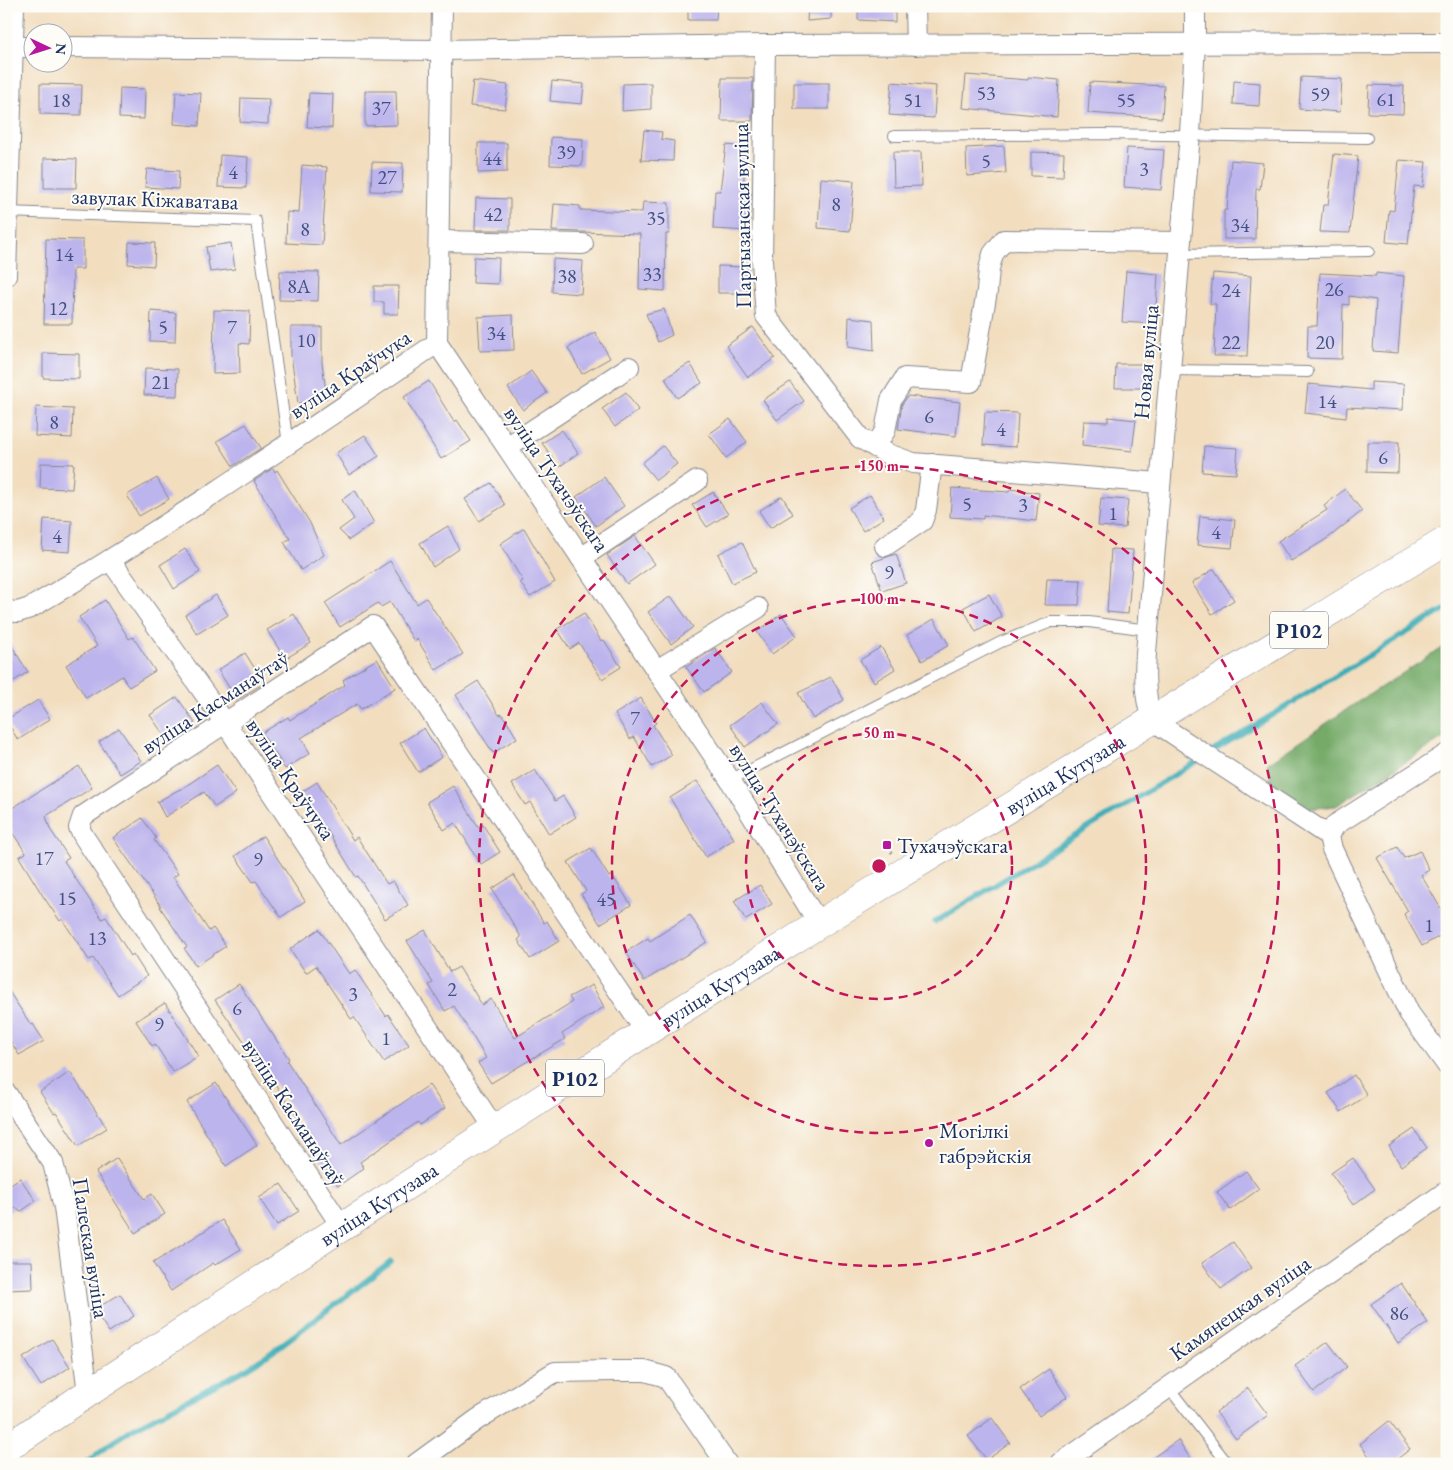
<svg xmlns="http://www.w3.org/2000/svg" width="1453" height="1470" font-family="'EB Garamond',serif">
	<style>
		.forest { fill: #75aa67; stroke: #486c62 }
		.lines { fill: none; stroke-linecap: round; stroke-linejoin: round }
		.stream { stroke: #3dadb8; stroke-width: 5.5 }
		.building { fill: #bcb4ec }
		.lane-casing { stroke: #86868e; stroke-width: 12 }
		.street-casing { stroke: #86868e; stroke-width: 22 }
		.primary-casing { stroke: #86868e; stroke-width: 29 }
		.path { stroke: #86868e; stroke-width: 3; stroke-dasharray: 4 4; stroke-linecap: butt }
		.lane { stroke: #fff; stroke-width: 10 }
		.street { stroke: #fff; stroke-width: 20 }
		.primary { stroke: #fff; stroke-width: 28 }
		.ring { fill: none; stroke: #c2185b; stroke-width: 2.5; stroke-dasharray: 9 6 }
		.poi-dot { fill: #b5179e; stroke: #fdfcf7; stroke-width: 2 }
		.labels { text-anchor: middle; dominant-baseline: central; stroke-width: 4; stroke-linejoin: round; paint-order: stroke }
		.number-label { font-size: 20px; fill: #435082 }
		.shield { fill: #fdfcf7; stroke: #5f6c8c; stroke-width: 1 }
		.shield-label { font-size: 21px; font-weight: bold; fill: #1b2f5e }
		.street-label { font-size: 22px; fill: #1b2f5e; stroke: #fdfcf7 }
		.poi-label { font-size: 22px; fill: #1b2f5e; stroke: #fdfcf7; text-anchor: start }
		.centre { fill: #c2185b; stroke: #fdfcf7; stroke-width: 2.5 }
		.ring-label { font-size: 15px; text-anchor: middle; font-weight: bold; fill: #c2185b; stroke: #fdfcf7; stroke-width: 4; stroke-linejoin: round; paint-order: stroke }
	</style>
	<rect width="100%" height="100%" fill="#fdfcf7"/>
	<filter id="ink" filterUnits="userSpaceOnUse"><feTurbulence type="fractalNoise" baseFrequency=".02" numOctaves="2"/><feDisplacementMap in="SourceGraphic" scale="10" xChannelSelector="R" yChannelSelector="G"/><feConvolveMatrix kernelMatrix="1 2 1 2 8 2 1 2 1" color-interpolation-filters="sRGB"/></filter>
	<filter id="wash" filterUnits="userSpaceOnUse"><feTurbulence type="fractalNoise" baseFrequency=".0096" numOctaves="4" result="noise"/><feDisplacementMap in="SourceGraphic" scale="20" xChannelSelector="R" yChannelSelector="G"/><feGaussianBlur stdDeviation="1.12" result="paint"/><feColorMatrix in="noise" values="0 0 0 0 0 0 0 0 0 0 0 0 0 0 0 0 0 1.4 0 .05"/><feComposite in="paint" operator="in"/></filter>
	<g filter="url(#wash)">
		<rect width="100%" height="100%" fill="#f2debf"/>
		<!-- forest -->
		<polygon class="forest" points="1447,645 1447,736 1336,806 1306,809 1273,788 1267,764 1356,703"/>
		<g class="lines">
			<!-- stream -->
			<g class="stream">
				<polyline points="1210,753 1447,608"/>
				<polyline points="935,922 1202,758"/>
				<polyline points="85,1464 108,1445 132,1429 246,1369 268,1355 391,1262"/>
			</g>
		</g>
		<g id="blocks">
			<!-- building -->
			<g class="building">
				<polygon points="688,6 717,6 716,20 688,20"/>
				<polygon points="808,6 831,6 831,19 807,21"/>
				<polygon points="858,6 895,6 895,22 858,20"/>
				<polygon points="966,75 1028,80 1028,77 1059,80 1057,117 963,108"/>
				<polygon points="1301,77 1342,79 1340,112 1299,109"/>
				<polygon points="722,78 753,78 752,121 721,121"/>
				<polygon points="473,81 508,85 505,109 470,106"/>
				<polygon points="552,81 584,84 582,104 550,101"/>
				<polygon points="1234,81 1260,83 1259,106 1233,104"/>
				<polygon points="892,82 936,86 934,118 889,115"/>
				<polygon points="1090,82 1164,86 1162,118 1088,113"/>
				<polygon points="651,83 651,109 622,111 623,84"/>
				<rect x="794" y="83" width="35" height="26"/>
				<polygon points="40,84 82,85 81,115 40,114"/>
				<polygon points="1369,85 1404,86 1403,114 1368,113"/>
				<polygon points="120,88 145,89 144,119 119,118"/>
				<polygon points="365,91 396,91 397,125 365,126"/>
				<polygon points="176,92 201,93 199,126 174,124"/>
				<polygon points="309,93 333,94 332,128 307,127"/>
				<polygon points="241,98 269,99 268,124 240,122"/>
				<polygon points="644,130 662,132 661,139 674,141 673,161 641,160"/>
				<polygon points="551,137 583,139 582,166 550,165"/>
				<polygon points="478,143 507,143 507,172 478,173"/>
				<polygon points="726,145 746,147 743,192 751,192 749,231 713,229 715,191 720,191"/>
				<polygon points="1004,146 1006,173 967,176 966,148"/>
				<polygon points="1127,148 1164,150 1161,190 1124,187"/>
				<polygon points="893,152 921,152 922,186 894,187"/>
				<polygon points="1031,152 1064,153 1063,177 1031,176"/>
				<polygon points="1334,154 1358,156 1350,233 1320,232 1323,205 1328,205"/>
				<polygon points="220,155 248,157 246,188 218,187"/>
				<polygon points="44,158 77,159 76,188 44,188"/>
				<polygon points="1231,160 1263,163 1260,189 1256,189 1255,239 1224,239 1224,210 1227,210"/>
				<polygon points="1399,160 1426,162 1423,187 1414,186 1408,244 1386,242 1389,210 1394,211"/>
				<polygon points="372,162 403,163 402,192 371,191"/>
				<polygon points="302,165 327,167 322,245 286,243 287,212 299,213"/>
				<polygon points="147,169 179,171 178,189 145,187"/>
				<polygon points="821,178 854,181 850,231 818,228"/>
				<polygon points="476,198 510,199 510,230 475,230"/>
				<polygon points="643,202 669,203 669,234 666,234 665,291 639,289 640,234 552,231 554,204 580,206 580,210 642,212"/>
				<polygon points="46,239 83,240 83,269 73,269 72,324 44,324"/>
				<polygon points="129,242 155,243 154,266 128,264"/>
				<polygon points="231,243 235,269 210,272 206,247"/>
				<polygon points="474,257 499,258 498,284 473,283"/>
				<polygon points="553,259 583,261 581,294 552,292"/>
				<polygon points="718,266 748,267 747,293 718,293"/>
				<polygon points="280,271 319,272 318,301 279,300"/>
				<polygon points="1126,271 1158,274 1155,324 1122,322"/>
				<polygon points="1213,273 1251,276 1247,356 1214,356 1216,304 1210,304"/>
				<polygon points="1320,273 1376,276 1376,273 1404,276 1398,353 1373,351 1376,300 1349,296 1349,305 1343,304 1342,359 1307,358 1308,326 1317,326"/>
				<polygon points="374,286 399,286 398,314 384,314 384,302 374,302"/>
				<polygon points="664,309 672,335 658,342 646,314"/>
				<polygon points="214,310 250,311 249,344 239,343 240,373 213,374"/>
				<polygon points="151,311 176,313 175,342 150,341"/>
				<polygon points="513,315 514,350 480,351 478,317"/>
				<polygon points="849,317 873,320 874,351 848,347"/>
				<polygon points="291,327 322,327 322,363 327,398 298,403 291,355"/>
				<polygon points="753,327 775,358 748,377 726,346"/>
				<polygon points="595,332 610,358 582,374 568,348"/>
				<polygon points="43,353 79,354 79,379 43,378"/>
				<polygon points="690,363 702,383 677,398 665,378"/>
				<polygon points="1116,364 1146,364 1146,388 1115,388"/>
				<polygon points="145,368 178,369 177,396 144,395"/>
				<polygon points="531,371 547,393 523,410 508,388"/>
				<polygon points="429,381 454,422 457,420 471,441 441,459 404,397"/>
				<polygon points="790,382 804,401 777,420 763,400"/>
				<polygon points="1371,382 1404,384 1403,410 1347,407 1346,418 1305,413 1308,384 1371,390"/>
				<polygon points="626,392 638,410 615,427 602,409"/>
				<polygon points="908,396 960,402 956,436 898,429 902,404"/>
				<polygon points="36,407 73,409 72,438 35,436"/>
				<polygon points="985,412 1018,413 1016,447 983,445"/>
				<polygon points="1108,417 1136,420 1132,451 1082,445 1084,421 1108,422"/>
				<polygon points="730,419 747,442 726,458 709,434"/>
				<polygon points="246,424 261,448 233,466 217,441"/>
				<polygon points="562,430 578,453 559,467 542,443"/>
				<polygon points="365,435 379,456 349,475 336,453"/>
				<polygon points="1367,442 1399,442 1398,473 1367,472"/>
				<polygon points="663,446 677,464 656,480 642,463"/>
				<polygon points="1204,446 1238,448 1236,474 1202,472"/>
				<polygon points="41,463 74,464 72,489 40,488"/>
				<polygon points="273,468 275,472 277,470 310,523 324,555 301,570 284,542 290,539 254,481"/>
				<polygon points="604,477 624,506 596,526 576,497"/>
				<polygon points="157,478 169,499 139,516 127,495"/>
				<polygon points="491,483 505,505 479,521 465,499"/>
				<polygon points="952,488 1009,492 1010,489 1039,493 1036,521 983,515 983,519 950,517"/>
				<polygon points="1345,489 1362,511 1328,538 1291,561 1278,541 1327,510 1324,506"/>
				<polygon points="355,490 374,523 349,540 339,530 354,519 342,500"/>
				<polygon points="713,492 728,514 707,527 692,505"/>
				<polygon points="870,495 884,518 863,531 849,508"/>
				<polygon points="782,496 793,514 770,528 759,511"/>
				<polygon points="1101,498 1128,500 1125,528 1098,526"/>
				<polygon points="1200,516 1235,520 1232,548 1197,545"/>
				<polygon points="44,519 72,521 70,552 42,550"/>
				<polygon points="448,526 459,549 433,567 420,543"/>
				<polygon points="524,528 555,582 530,597 520,582 523,581 500,544"/>
				<polygon points="635,536 655,564 627,584 607,555"/>
				<polygon points="742,542 756,572 732,583 718,554"/>
				<polygon points="185,549 200,572 174,589 160,565"/>
				<polygon points="1111,549 1133,550 1128,614 1107,612"/>
				<polygon points="896,554 906,583 882,591 872,562"/>
				<polygon points="390,561 417,604 426,598 463,654 436,670 417,639 414,641 390,602 381,607 378,603 340,627 325,603"/>
				<polygon points="1214,569 1234,600 1212,614 1192,583"/>
				<polygon points="1047,579 1081,580 1079,605 1045,605"/>
				<polygon points="989,594 1002,617 976,632 963,608"/>
				<polygon points="216,595 228,615 197,634 185,615"/>
				<polygon points="671,596 693,627 671,644 648,612"/>
				<polygon points="105,600 129,639 133,637 155,671 129,687 122,676 86,698 66,665 97,646 79,617"/>
				<polygon points="584,613 601,641 604,640 621,667 602,679 579,643 570,649 557,629"/>
				<polygon points="294,614 311,643 285,659 267,630"/>
				<polygon points="781,614 797,636 772,654 757,632"/>
				<polygon points="934,619 949,645 922,661 907,635"/>
				<polygon points="6,637 28,672 6,686"/>
				<polygon points="881,647 895,669 874,682 860,660"/>
				<polygon points="715,648 732,672 704,692 686,667"/>
				<polygon points="245,653 264,683 237,700 218,670"/>
				<polygon points="377,659 395,688 361,709 357,704 301,738 310,753 285,769 262,733 288,717 290,720 345,685 343,680"/>
				<polygon points="831,677 844,700 813,719 798,693"/>
				<polygon points="478,681 499,715 502,714 517,738 493,753 456,695"/>
				<polygon points="177,697 195,723 168,741 150,715"/>
				<polygon points="641,698 656,723 653,725 672,755 652,767 634,737 630,739 615,714"/>
				<polygon points="38,700 50,719 18,740 6,720"/>
				<polygon points="762,702 778,724 745,747 730,725"/>
				<polygon points="119,728 141,761 120,774 99,742"/>
				<polygon points="424,728 442,757 418,772 400,743"/>
				<polygon points="217,765 236,793 215,807 204,792 165,817 157,802 180,789 180,790"/>
				<polygon points="79,766 92,788 46,816 50,829 69,858 64,861 102,919 106,917 131,956 133,954 147,976 118,995 93,958 89,960 62,919 60,921 43,896 19,857 26,853 6,823 6,812"/>
				<polygon points="535,770 555,801 563,796 576,817 549,834 530,802 525,805 512,784"/>
				<polygon points="697,781 734,839 706,857 670,798"/>
				<polygon points="317,782 353,840 357,837 387,884 393,881 408,905 385,919 358,876 356,877 327,830 324,832 300,793"/>
				<polygon points="453,786 479,828 483,825 500,852 481,864 455,823 444,830 427,802"/>
				<polygon points="142,818 156,838 154,840 178,874 173,877 209,931 213,928 226,946 196,966 184,948 187,947 160,907 161,906 113,838"/>
				<polygon points="263,836 305,901 281,917 256,881 253,882 235,856"/>
				<polygon points="1397,847 1404,858 1420,851 1429,870 1421,875 1447,919 1447,932 1422,946 1404,914 1408,911 1377,858"/>
				<polygon points="591,848 609,877 612,875 631,905 600,924 581,894 586,891 568,862"/>
				<polygon points="514,875 544,923 547,921 559,941 530,959 518,940 521,937 492,889"/>
				<polygon points="760,885 772,904 746,920 734,901"/>
				<polygon points="690,915 707,942 644,981 626,952 648,938 650,941"/>
				<polygon points="319,929 349,974 355,970 386,1016 388,1014 409,1045 384,1062 354,1017 351,1019 316,966 306,973 290,949"/>
				<polygon points="425,930 450,972 459,967 482,1005 491,999 515,1038 572,1002 569,997 592,985 604,1007 562,1034 565,1039 491,1083 478,1063 486,1058 454,1006 445,1011 429,985 433,983 407,941"/>
				<polygon points="239,984 289,1059 287,1061 341,1145 429,1085 445,1108 420,1125 418,1122 360,1162 364,1168 338,1186 310,1144 308,1146 297,1128 302,1125 268,1073 266,1074 215,1000"/>
				<polygon points="6,987 31,1025 33,1024 44,1041 19,1055 6,1034"/>
				<polygon points="165,1003 198,1056 173,1072 155,1044 152,1046 136,1021"/>
				<polygon points="70,1072 107,1128 78,1146 56,1112 54,1113 40,1092"/>
				<polygon points="1354,1075 1367,1095 1341,1112 1328,1093"/>
				<polygon points="216,1083 257,1145 226,1166 187,1102"/>
				<polygon points="1414,1129 1427,1148 1401,1166 1389,1146"/>
				<polygon points="117,1158 144,1199 152,1194 165,1214 135,1233 96,1172"/>
				<polygon points="1353,1158 1375,1189 1353,1205 1331,1173"/>
				<polygon points="1246,1171 1259,1189 1230,1210 1217,1192"/>
				<polygon points="20,1178 36,1201 20,1212 16,1207 6,1213 6,1187"/>
				<polygon points="281,1184 299,1211 277,1225 259,1198"/>
				<polygon points="222,1220 241,1249 215,1265 213,1263 171,1291 153,1263"/>
				<polygon points="1233,1242 1251,1268 1221,1289 1202,1263"/>
				<polygon points="6,1261 32,1261 33,1289 6,1290"/>
				<polygon points="1401,1283 1428,1323 1398,1343 1371,1304"/>
				<polygon points="120,1294 134,1316 109,1332 94,1310"/>
				<polygon points="52,1339 70,1367 41,1386 23,1358"/>
				<polygon points="1328,1342 1347,1367 1314,1392 1295,1366"/>
				<polygon points="1049,1369 1067,1397 1039,1416 1020,1389"/>
				<polygon points="1248,1388 1268,1415 1236,1439 1216,1412"/>
				<polygon points="992,1418 1010,1443 987,1460 968,1436"/>
				<polygon points="1389,1421 1410,1449 1391,1464 1375,1464 1360,1444"/>
				<polygon points="1178,1440 1194,1464 1144,1464"/>
			</g>
		</g>
	</g>
	<g filter="url(#ink)">
		<use href="#blocks" fill-opacity="0" stroke="#86868e" stroke-width="1"/>
		<g class="lines">
			<defs>
				<g id="lane">
					<polyline points="894,136 1101,134 1367,138"/>
					<polyline points="6,212 256,221 288,444"/>
					<polyline points="1179,254 1369,251"/>
					<polyline points="1169,370 1308,372"/>
					<polyline points="730,780 1001,642 1051,622 1089,622 1148,630"/>
					<polyline points="1169,1388 1228,1464"/>
				</g>
				<g id="street">
					<polyline points="442,6 437,343 730,780 819,924"/>
					<polyline points="915,6 916,45"/>
					<path d="M 1195,6 L 1195,43 L 1190,134 L 1148,630 C 1145,662 1142,689 1152,720 L 1329,836"/>
					<polyline points="765,45 762,261 766,316 860,438 888,454 913,463 1159,483"/>
					<polyline points="6,47 32,47"/>
					<polyline points="62,47 441,50 765,45 1447,43"/>
					<polyline points="439,241 583,244"/>
					<polyline points="6,276 14,6"/>
					<polyline points="507,447 629,367"/>
					<polyline points="875,447 885,431 891,400 905,378 971,382 987,291 989,269 993,254 1004,240 1180,242"/>
					<polyline points="885,546 922,521 926,510 932,464"/>
					<polyline points="581,558 697,481"/>
					<polyline points="111,561 226,724 495,1129"/>
					<path d="M 6,611 L 18,612 L 30,608 C 170,526 303,434 437,343"/>
					<polyline points="657,670 758,608"/>
					<polyline points="1447,754 1335,825 1329,836 1332,849 1409,1013 1447,1065"/>
					<polyline points="6,1093 53,1163 64,1207 88,1393"/>
					<polyline points="342,1227 84,837 79,828 83,816 373,626 646,1032"/>
					<polyline points="416,1464 478,1419 555,1372 613,1371 645,1371 666,1377 727,1464"/>
					<polyline points="1060,1464 1447,1191"/>
				</g>
				<g id="primary">
					<path id="s1" d="M 6,1449 L 88,1393 L 342,1227 L 646,1032 L 819,924 L 1447,540"/>
				</g>
			</defs>
			<!-- lane casing -->
			<use href="#lane" class="lane-casing"/>
			<!-- street casing -->
			<use href="#street" class="street-casing"/>
			<!-- primary casing -->
			<use href="#primary" class="primary-casing"/>
			<!-- path -->
			<polyline class="path" points="887,845 892,853"/>
			<!-- lane -->
			<use href="#lane" class="lane"/>
			<!-- street -->
			<use href="#street" class="street"/>
			<!-- primary -->
			<use href="#primary" class="primary"/>
		</g>
	</g>
	<!-- distance rings -->
	<g class="ring">
		<circle cx="879" cy="866" r="133"/>
		<circle cx="879" cy="866" r="267"/>
		<circle cx="879" cy="866" r="400"/>
	</g>
	<!-- markers -->
	<g class="poi-dot">
		<rect x="882" y="840" width="10" height="10" rx="2.5"/>
		<circle cx="929" cy="1143" r="5"/>
	</g>
	<g class="labels">
		<!-- number labels -->
		<g class="number-label">
			<text x="986" y="93">53</text>
			<text x="1320" y="94">59</text>
			<text x="1386" y="99">61</text>
			<text x="61" y="100">18</text>
			<text x="913" y="100">51</text>
			<text x="1126" y="100">55</text>
			<text x="381" y="108">37</text>
			<text x="566" y="152">39</text>
			<text x="492" y="158">44</text>
			<text x="986" y="161">5</text>
			<text x="1144" y="169">3</text>
			<text x="233" y="172">4</text>
			<text x="387" y="177">27</text>
			<text x="836" y="204">8</text>
			<text x="493" y="214">42</text>
			<text x="656" y="218">35</text>
			<text x="1240" y="225">34</text>
			<text x="305" y="229">8</text>
			<text x="64" y="254">14</text>
			<text x="652" y="274">33</text>
			<text x="567" y="276">38</text>
			<text x="299" y="286">8А</text>
			<text x="1334" y="289">26</text>
			<text x="1231" y="290">24</text>
			<text x="58" y="308">12</text>
			<text x="163" y="327">5</text>
			<text x="232" y="327">7</text>
			<text x="496" y="333">34</text>
			<text x="306" y="340">10</text>
			<text x="1231" y="342">22</text>
			<text x="1325" y="342">20</text>
			<text x="161" y="382">21</text>
			<text x="1327" y="401">14</text>
			<text x="929" y="416">6</text>
			<text x="54" y="422">8</text>
			<text x="1001" y="429">4</text>
			<text x="1383" y="457">6</text>
			<text x="967" y="504">5</text>
			<text x="1023" y="505">3</text>
			<text x="1113" y="513">1</text>
			<text x="1216" y="532">4</text>
			<text x="57" y="536">4</text>
			<text x="889" y="572">9</text>
			<text x="635" y="718">7</text>
			<text x="44" y="858">17</text>
			<text x="258" y="859">9</text>
			<text x="67" y="898">15</text>
			<text x="606" y="899">45</text>
			<text x="1429" y="925">1</text>
			<text x="97" y="938">13</text>
			<text x="452" y="989">2</text>
			<text x="353" y="994">3</text>
			<text x="237" y="1008">6</text>
			<text x="159" y="1024">9</text>
			<text x="386" y="1038">1</text>
			<text x="1399" y="1313">86</text>
		</g>
		<!-- shield labels -->
		<g class="shield">
			<rect x="1270" y="611.5" width="58" height="37" rx="4"/>
			<rect x="546" y="1059.5" width="58" height="37" rx="4"/>
		</g>
		<g class="shield-label">
			<text x="1299" y="630">Р102</text>
			<text x="575" y="1078">Р102</text>
		</g>
		<!-- street labels -->
		<g class="street-label">
			<text transform="translate(155 199) rotate(2)">завулак Кіжаватава</text>
			<text transform="translate(742 216) rotate(-91)">Партызанская вуліца</text>
			<text transform="translate(1146 362) rotate(-85)">Новая вуліца</text>
			<text transform="translate(350 374) rotate(-34)">вуліца Краўчука</text>
			<text transform="translate(557 479) rotate(56)">вуліца Тухачэўскага</text>
			<text transform="translate(215 702) rotate(-33)">вуліца Касманаўтаў</text>
			<text stroke="none"><textPath href="#s1" startOffset="1256">вуліца Кутузава</textPath></text>
			<text transform="translate(291 779) rotate(56)">вуліца Краўчука</text>
			<text transform="translate(780 817) rotate(58)">вуліца Тухачэўскага</text>
			<text stroke="none"><textPath href="#s1" startOffset="851">вуліца Кутузава</textPath></text>
			<text transform="translate(294 1112) rotate(57)">вуліца Касманаўтаў</text>
			<text stroke="none"><textPath href="#s1" startOffset="446">вуліца Кутузава</textPath></text>
			<text transform="translate(91 1248) rotate(81)">Палеская вуліца</text>
			<text transform="translate(1240 1308) rotate(-35)">Камянецкая вуліца</text>
		</g>
		<!-- poi labels -->
		<g class="poi-label">
			<text x="897" y="845">Тухачэўскага</text>
			<text x="939" y="1130">Могілкі<tspan x="939" dy="25">габрэйскія</tspan></text>
		</g>
	</g>
	<circle cx="879" cy="866" r="8" class="centre"/>
	<g class="ring-label">
		<text x="879" y="471">150 m</text>
		<text x="879" y="604">100 m</text>
		<text x="879" y="738">50 m</text>
	</g>
	<!-- margin -->
	<rect width="1453" height="1470" fill="none" stroke="#fdfcf7" stroke-width="25"/>
	<!-- north arrow -->
	<g transform="translate(48 48) rotate(94)"><circle r="24" fill="#fdfcf7" stroke="#a3aaba"/>
	<path d="M0-4L9 19L0 12L-9 19Z" fill="#b5179e"/>
	<text y="-8" font-size="14" font-weight="bold" text-anchor="middle" fill="#1b2f5e">N</text>
	</g>
</svg>
